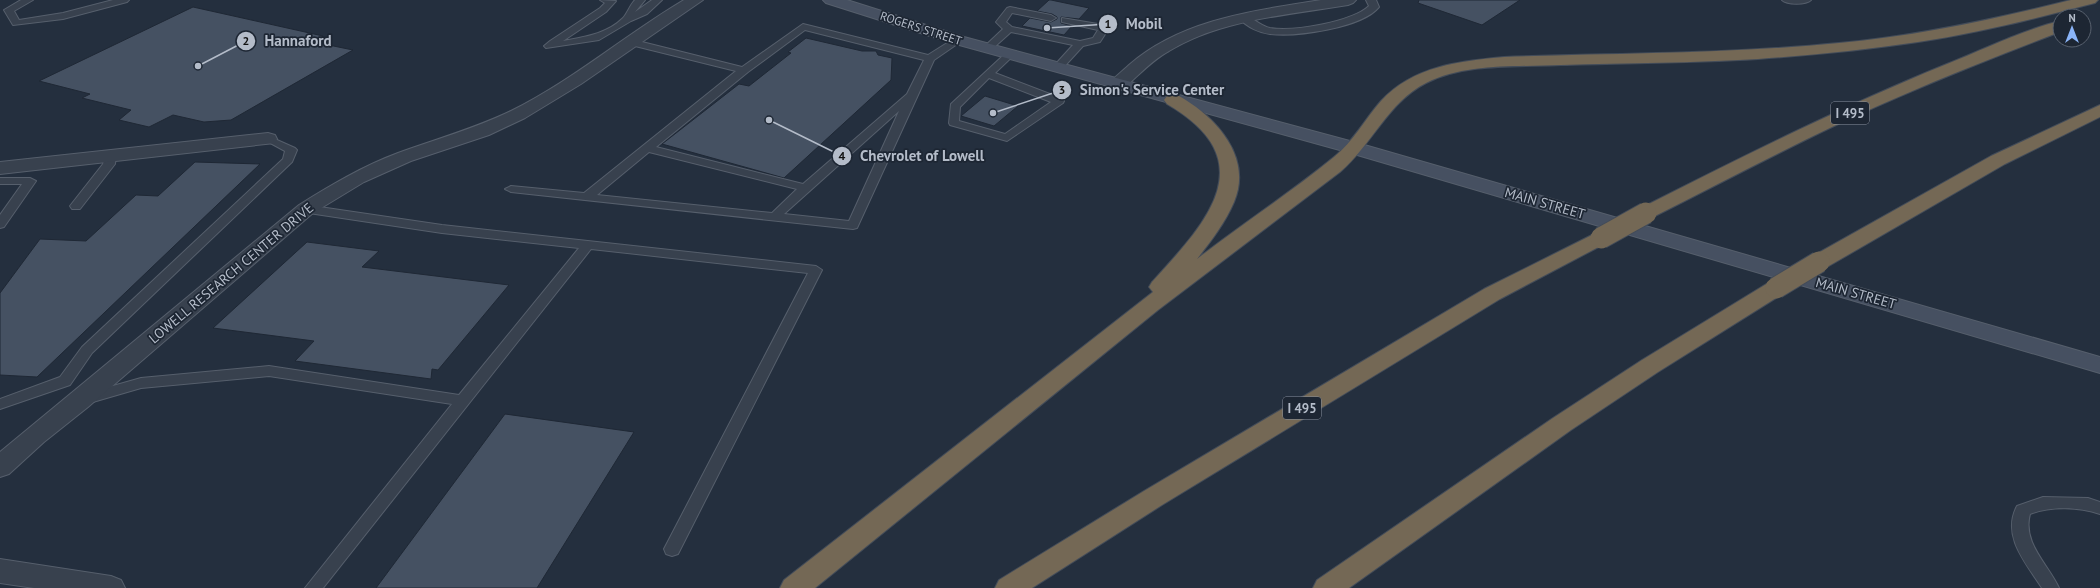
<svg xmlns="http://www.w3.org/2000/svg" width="2100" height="588" font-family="'PT Sans',sans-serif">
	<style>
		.building { fill: #455162; stroke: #1f2835 }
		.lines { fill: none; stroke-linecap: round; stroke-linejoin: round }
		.service-casing { stroke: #565f6c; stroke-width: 2 }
		.minor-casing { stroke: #565f6c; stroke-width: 2 }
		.tertiary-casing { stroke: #565f6c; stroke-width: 2 }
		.secondary-casing { stroke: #565f6c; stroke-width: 2 }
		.motorway-casing { stroke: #434c59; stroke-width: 2 }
		.service { fill: #38414e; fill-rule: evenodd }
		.minor { fill: #38414e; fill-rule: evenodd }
		.tertiary { fill: #38414e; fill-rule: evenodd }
		.secondary { fill: #465061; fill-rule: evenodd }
		.motorway { fill: #746855; fill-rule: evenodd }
		.motorway-bridge-casing { stroke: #434c59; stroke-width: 23; stroke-linecap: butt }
		.motorway-bridge { stroke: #746855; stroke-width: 21 }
		.labels { text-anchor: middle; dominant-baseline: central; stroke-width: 3.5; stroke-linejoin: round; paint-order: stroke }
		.far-street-label { font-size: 12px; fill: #b4bcc9; stroke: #1d2633 }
		.shield { fill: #1d2633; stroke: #878f9c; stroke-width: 1 }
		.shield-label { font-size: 13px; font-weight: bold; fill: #b4bcc9 }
		.street-label { font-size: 14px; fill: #b4bcc9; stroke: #1d2633 }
		.leader { fill: none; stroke: #b4bcc9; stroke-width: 1.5 }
		.callout-dot { fill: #b4bcc9; stroke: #1d2633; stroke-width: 1.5 }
		.mark-label { font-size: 12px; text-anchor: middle; font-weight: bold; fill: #111 }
		.callout-label { font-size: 15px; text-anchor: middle; font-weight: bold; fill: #b4bcc9; stroke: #1d2633; stroke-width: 3.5; stroke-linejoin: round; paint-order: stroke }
	</style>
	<rect width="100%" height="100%" fill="#242f3e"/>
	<!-- building -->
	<g class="building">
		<polygon points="1049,0 1051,0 1089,8 1079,19 1061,17 1061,23 1072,26 1064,35 1022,26 1030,18 1051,22 1057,19 1057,17 1052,14 1037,11"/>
		<polygon points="1419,0 1520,0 1482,25 1418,3"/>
		<polygon points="193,7 323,36 314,42 353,50 231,120 204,122 173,115 149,127 119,120 131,110 82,98 90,94 39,81"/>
		<polygon points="806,38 862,51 876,51 878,55 892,58 891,80 784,178 662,144 739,84 749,86 791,53 788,52"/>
		<polygon points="985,96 1018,106 994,126 961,116"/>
		<polygon points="195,162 260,164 37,377 0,375 0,293 40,239 86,241 136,195 158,196"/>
		<polygon points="307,242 379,251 362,267 509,285 438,370 432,369 431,379 295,361 314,341 213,328"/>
		<polygon points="505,414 634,432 537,588 376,588"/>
	</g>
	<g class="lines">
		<defs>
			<g id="service">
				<polygon points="21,0 33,0 14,11 19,20 63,13 113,0 129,0 127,2 63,19 13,25 4,10"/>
				<path d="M 600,0 L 616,1 L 606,12 L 563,41 C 584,37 607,34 623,18 C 627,14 630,5 635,0 L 645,0 L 635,12 L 652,0 L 662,0 L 647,14 L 631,21 L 599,40 L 546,48 L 544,46 L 550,41 L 600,8 L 605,3 Z"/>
				<path d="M 1366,0 L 1376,0 L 1379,7 C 1362,28 1296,37 1270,34 C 1260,33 1247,27 1240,19 L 1242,17 C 1251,15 1260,26 1270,28 C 1293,32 1352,22 1369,6 Z"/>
				<path d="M 1782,0 L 1811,0 C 1806,5 1787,5 1782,0 Z"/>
				<polygon points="1010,7 1051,15 1056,18 1051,21 1012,13 1006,22 1012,27 1080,41 1093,38 1098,30 1062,22 1062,18 1104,25 1109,28 1100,42 1083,46 1062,69 1058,70 1053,67 1073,45 1011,32 991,50 985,50 985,46 1003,29 996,22 1007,8"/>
				<path d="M 803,24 L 928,55 L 955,38 L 958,37 L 963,40 L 934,60 L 857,228 L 853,229 L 511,192 L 505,189 L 511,186 L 584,193 L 736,71 L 627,44 L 627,40 L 630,39 L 742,67 ZM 805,30 L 924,60 L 907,94 L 803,184 L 656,147 L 748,72 ZM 899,111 L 849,221 L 784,214 ZM 649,152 L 797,189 L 772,213 L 597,195 Z"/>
				<path d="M 1010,51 L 1015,54 L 995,73 L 1063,99 L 1064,101 L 1063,103 L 1007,141 L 950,125 L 949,123 L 951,104 L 1007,52 ZM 989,78 L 1051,102 L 1005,134 L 959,121 L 960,107 Z"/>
				<polygon points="268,136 295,148 297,150 292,162 92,353 70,385 0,409 0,399 60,377 82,347 283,159 285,151 263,139"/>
				<polygon points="110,152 116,155 115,164 80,209 72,209 70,206 103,164 106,153"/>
				<polygon points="0,178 30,178 36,181 4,227 0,228 0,215 22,184 0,184"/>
				<polygon points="306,205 442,225 816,266 822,270 678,554 672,556 666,554 664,549 808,273 591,249 323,588 305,588 452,404 269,376 141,388 86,404 81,403 79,399 81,395 141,378 269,366 459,395 579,248 442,233 302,212 300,209 302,206"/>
				<path d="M 2043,497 L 2088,498 L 2100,502 L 2100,514 C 2079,507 2051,506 2030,514 C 2022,543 2048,564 2059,588 L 2042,588 C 2026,563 2001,536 2017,506 Z"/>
			</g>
			<g id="minor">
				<path d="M 684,0 L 703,0 L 581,84 L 525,118 L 489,135 L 411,161 L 364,182 L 313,213 L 88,407 L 44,442 L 9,474 L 0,477 L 0,452 L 299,205 C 331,185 363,166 398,153 C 436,139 474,129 511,111 C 572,81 625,35 684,0 Z"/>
				<polygon points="268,133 275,135 277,139 275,143 0,174 0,162"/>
				<polygon points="0,559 111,576 121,580 125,588 34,588 0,583"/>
			</g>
			<path id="tertiary" d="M 1321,0 L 1356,0 L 1353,3 L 1348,5 C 1289,15 1221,19 1169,51 C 1152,60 1139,75 1124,88 L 1118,89 L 1112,88 L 1109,84 C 1114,77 1123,71 1129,65 C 1182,19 1254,11 1321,0 Z"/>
			<polygon id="secondary" points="823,0 847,0 964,37 1361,144 2100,357 2100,373 1347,152 952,43 826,3"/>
			<g id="motorway">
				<path d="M 2071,0 L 2098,0 L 2095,3 C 2037,18 1978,33 1918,42 C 1865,50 1812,55 1758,59 C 1693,63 1627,63 1561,65 C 1517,67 1466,63 1426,83 C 1388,102 1371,146 1340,172 L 1158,310 L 815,588 L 780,588 L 784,580 L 1153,292 L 1149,287 L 1152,282 C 1207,222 1265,161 1167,104 L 1164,100 L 1167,96 L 1173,95 L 1179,96 C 1216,117 1253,157 1234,202 C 1225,223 1211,241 1197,259 C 1242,224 1290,193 1334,157 C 1353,142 1365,119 1381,101 C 1413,66 1460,61 1504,57 C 1616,53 1728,54 1839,43 C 1917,36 1995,19 2071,0 Z"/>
				<path d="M 2060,21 L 2060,32 C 1984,61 1908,91 1834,126 C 1773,155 1713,187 1653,217 L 1646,219 L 1639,217 L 1636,213 L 1639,209 C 1740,158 1841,107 1947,64 C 1982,50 2023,30 2060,21 Z"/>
				<polygon points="2100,105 2100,117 2005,164 1827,267 1819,269 1811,267 1808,262 1811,257 1991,156"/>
				<polygon points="1601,232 1608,234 1611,238 1608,242 1500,299 1162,505 1032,588 995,588 999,580 1144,491 1484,289 1594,234"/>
				<polygon points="1776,281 1784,283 1787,288 1784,293 1658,372 1571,430 1349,588 1313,588 1317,580 1553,418 1642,360 1768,283"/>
			</g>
		</defs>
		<!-- service casing -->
		<use href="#service" class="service-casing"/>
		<!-- minor casing -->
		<use href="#minor" class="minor-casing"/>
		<!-- tertiary casing -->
		<use href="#tertiary" class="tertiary-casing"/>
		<!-- secondary casing -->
		<use href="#secondary" class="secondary-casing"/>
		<!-- motorway casing -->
		<use href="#motorway" class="motorway-casing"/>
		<!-- service -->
		<use href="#service" class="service"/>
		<!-- minor -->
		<use href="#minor" class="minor"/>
		<!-- tertiary -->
		<use href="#tertiary" class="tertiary"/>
		<!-- secondary -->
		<use href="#secondary" class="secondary"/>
		<!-- motorway -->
		<use href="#motorway" class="motorway"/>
		<defs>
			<g id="motorway-bridge">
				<polyline points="1601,238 1646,213"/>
				<polyline points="1776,288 1819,262"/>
			</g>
		</defs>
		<!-- motorway-bridge casing -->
		<use href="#motorway-bridge" class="motorway-bridge-casing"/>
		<!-- motorway-bridge -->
		<use href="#motorway-bridge" class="motorway-bridge"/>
	</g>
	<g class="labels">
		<!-- far-street labels -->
		<g class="far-street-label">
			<text transform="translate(921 28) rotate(18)">ROGERS STREET</text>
		</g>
		<!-- shield labels -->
		<g class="shield">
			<rect x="1831" y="102" width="38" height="22" rx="3"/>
			<rect x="1283" y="397" width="38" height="22" rx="3"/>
		</g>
		<g class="shield-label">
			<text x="1850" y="113">I 495</text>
			<text x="1302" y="408">I 495</text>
		</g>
		<!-- street labels -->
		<g class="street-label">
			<text transform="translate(1545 203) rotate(16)">MAIN STREET</text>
			<text transform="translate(231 273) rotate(-40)">LOWELL RESEARCH CENTER DRIVE</text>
			<text transform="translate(1856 293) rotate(16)">MAIN STREET</text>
		</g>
	</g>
	<!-- callouts -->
	<path class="leader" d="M1047 28L1108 24M198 66L246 41M993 113L1062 90M769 120L842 156"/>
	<g class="callout-dot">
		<circle cx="1047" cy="28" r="4"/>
		<circle cx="198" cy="66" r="4"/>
		<circle cx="993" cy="113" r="4"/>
		<circle cx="769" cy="120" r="4"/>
		<circle cx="1108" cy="24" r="10"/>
		<circle cx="246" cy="41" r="10"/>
		<circle cx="1062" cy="90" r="10"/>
		<circle cx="842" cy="156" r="10"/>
	</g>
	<g class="mark-label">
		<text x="1108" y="28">1</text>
		<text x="246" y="45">2</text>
		<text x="1062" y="94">3</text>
		<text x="842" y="160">4</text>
	</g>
	<g class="callout-label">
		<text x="1144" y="29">Mobil</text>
		<text x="298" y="46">Hannaford</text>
		<text x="1152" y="95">Simon's Service Center</text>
		<text x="922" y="161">Chevrolet of Lowell</text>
	</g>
	<!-- north arrow -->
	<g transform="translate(2072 28)"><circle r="19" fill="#1d2633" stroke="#59626f"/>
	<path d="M0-3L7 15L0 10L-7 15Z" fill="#8ab4f8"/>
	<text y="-6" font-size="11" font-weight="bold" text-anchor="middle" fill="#b4bcc9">N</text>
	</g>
</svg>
